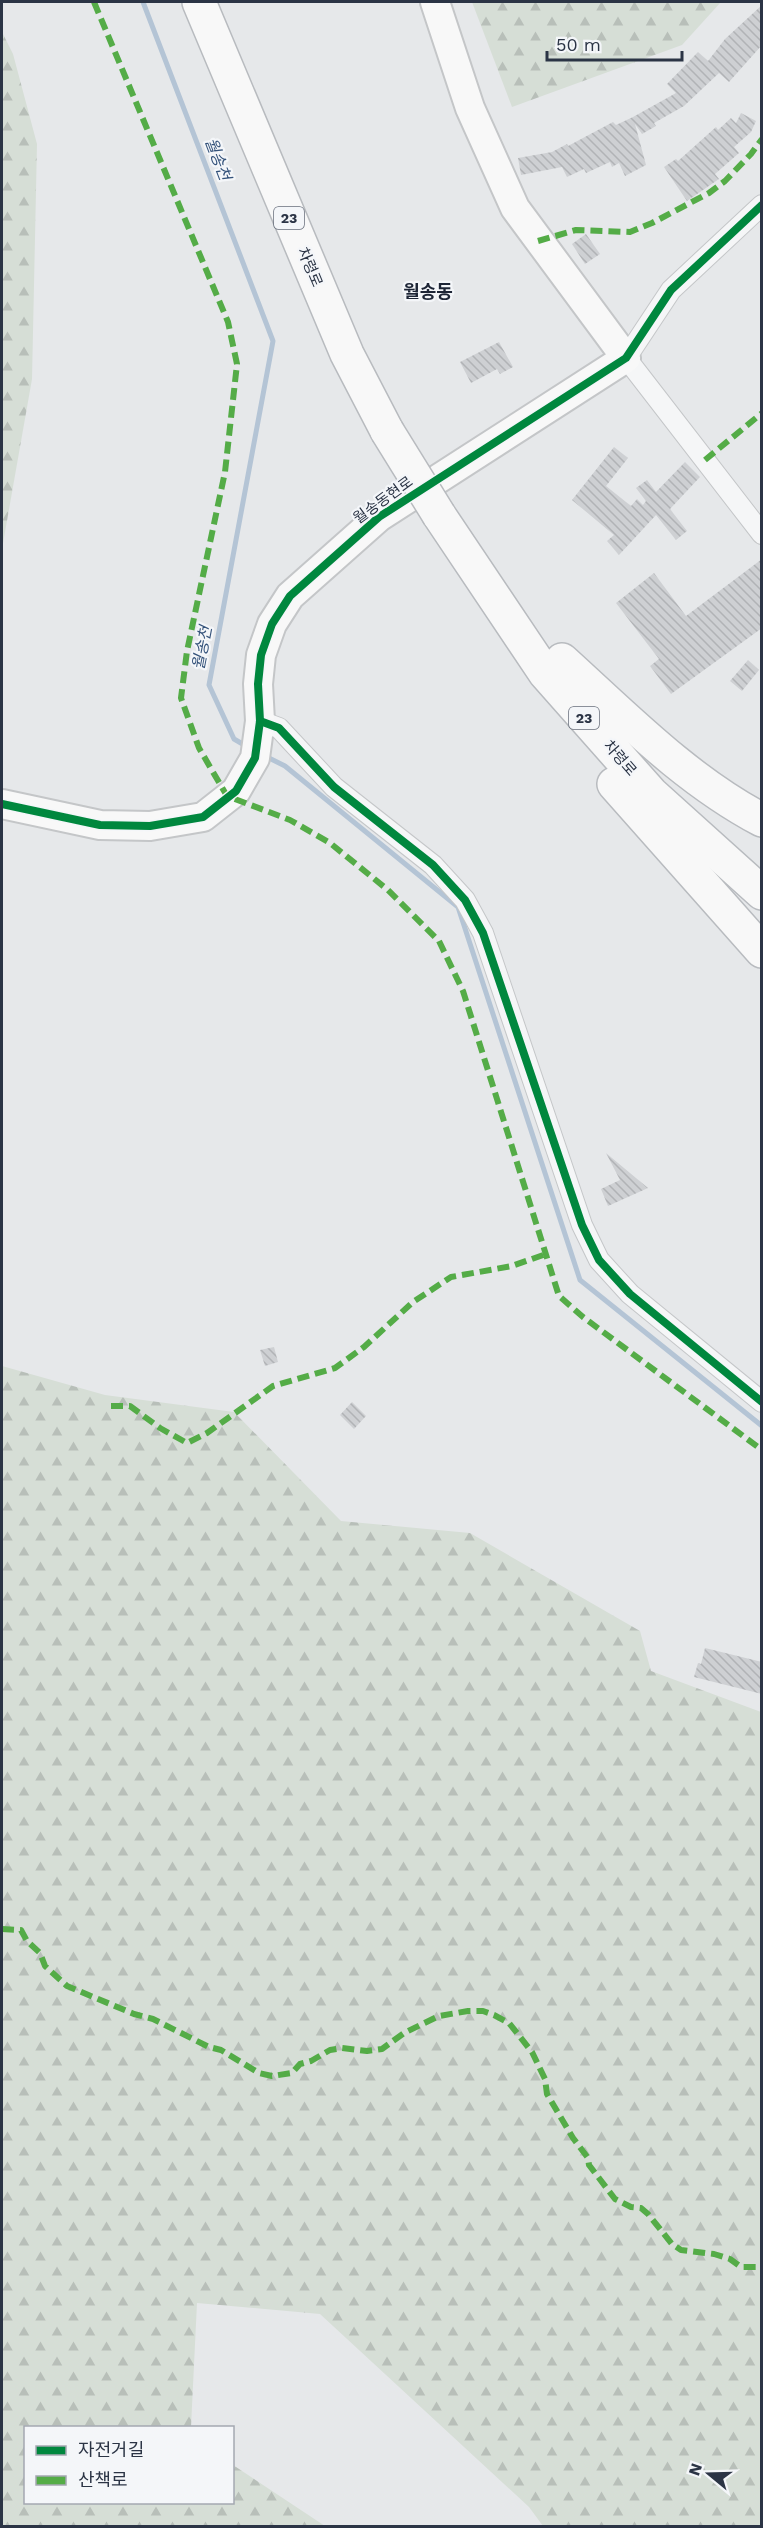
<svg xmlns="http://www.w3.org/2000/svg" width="763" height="2528" font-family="'Work Sans','Noto Sans KR',sans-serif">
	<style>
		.forest { fill: url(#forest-firs) }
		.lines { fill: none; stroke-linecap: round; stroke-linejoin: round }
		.stream { stroke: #b4c4d5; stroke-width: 5 }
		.building { fill: url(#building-back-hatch) }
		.street-casing { stroke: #c4c6c8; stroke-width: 22 }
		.secondary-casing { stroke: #c4c6c8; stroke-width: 32 }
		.highway-casing { stroke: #b8bbbf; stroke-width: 36 }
		.street { stroke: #f5f6f7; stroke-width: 20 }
		.secondary { stroke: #f8f8f8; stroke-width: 28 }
		.highway { stroke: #f8f8f8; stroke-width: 33 }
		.highway-bridge-casing { stroke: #b8bbbf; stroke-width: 36; stroke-linecap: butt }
		.highway-bridge { stroke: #f8f8f8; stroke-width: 33 }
		.quiet { stroke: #54ac47; stroke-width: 6; stroke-dasharray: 12 6; stroke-linecap: butt }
		.cycleway-casing { stroke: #f4f6f9; stroke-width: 11 }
		.cycleway { stroke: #00873e; stroke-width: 8 }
		.labels { text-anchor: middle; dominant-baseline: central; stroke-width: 4.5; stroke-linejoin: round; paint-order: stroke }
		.shield { fill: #f4f6f9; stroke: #676e7b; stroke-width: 1.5 }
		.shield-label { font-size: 14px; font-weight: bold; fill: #2b3445 }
		.street-label { font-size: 15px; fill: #2b3445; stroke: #f4f6f9 }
		.water-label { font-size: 16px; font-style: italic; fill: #34527a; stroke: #f4f6f9 }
		.quarter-label { font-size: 18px; font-weight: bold; fill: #1d2536; stroke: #f4f6f9 }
	</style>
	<defs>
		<pattern id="forest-firs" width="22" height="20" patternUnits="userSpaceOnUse" patternTransform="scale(1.5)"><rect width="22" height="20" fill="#d6ded6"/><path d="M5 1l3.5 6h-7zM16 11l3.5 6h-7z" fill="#b8bfb9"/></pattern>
		<pattern id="building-back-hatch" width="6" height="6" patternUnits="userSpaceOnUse" patternTransform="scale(1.5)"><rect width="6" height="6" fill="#ced0d3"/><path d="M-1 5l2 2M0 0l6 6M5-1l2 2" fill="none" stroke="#b1b3b6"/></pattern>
	</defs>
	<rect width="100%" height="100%" fill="#e6e8ea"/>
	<!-- forest -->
	<g class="forest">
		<polygon points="472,2 721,2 682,45 512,107"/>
		<polygon points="2,32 13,54 37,144 32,379 2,549"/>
		<polygon points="2,1366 105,1395 234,1412 341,1521 470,1533 640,1631 651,1671 761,1712 761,2526 543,2526 529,2507 320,2314 197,2303 191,2427 26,2428 26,2502 232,2502 233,2465 325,2526 2,2526"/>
	</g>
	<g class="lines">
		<!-- stream -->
		<g class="stream">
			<polyline points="143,2 273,341 209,685 234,739 246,746"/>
			<polyline points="265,756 285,766 458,907 580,1280 762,1426"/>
		</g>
	</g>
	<!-- building -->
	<g class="building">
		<polygon points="762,5 762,45 729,82 719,73 684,106 654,123 656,126 642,134 635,124 646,165 625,176 619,163 612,167 610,162 586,173 584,169 567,177 562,167 521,175 518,158 552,152 567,144 568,146 613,122 616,125 633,117 676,93 667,84 698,52 708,61 725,39"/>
		<polygon points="741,113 756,121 751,132 734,147 739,153 715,174 719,179 687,201 664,167 676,159 678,161 716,127 718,130 731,118 736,123"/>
		<polygon points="586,234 600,254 585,264 572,244"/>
		<polygon points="499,342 513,367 500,374 497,369 471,383 460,362"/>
		<polygon points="614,447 628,458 606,486 631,506 637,499 643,505 646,501 636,488 647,480 656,492 685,462 700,477 670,509 687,531 676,540 656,515 619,555 607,541 614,535 572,500"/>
		<polygon points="762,559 762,628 671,694 650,666 659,659 616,603 654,573 686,616"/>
		<polygon points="748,660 759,670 742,691 730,681"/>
		<polygon points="606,1153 648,1188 608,1206 601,1189 620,1180"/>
		<polygon points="274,1347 278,1362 265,1366 260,1350"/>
		<polygon points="352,1402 366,1416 354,1429 340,1415"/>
		<polygon points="705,1648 762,1662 762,1694 694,1677 698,1663 701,1664"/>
	</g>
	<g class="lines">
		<defs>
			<g id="street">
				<polyline points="762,205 671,290 626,358 762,534"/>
				<polyline points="260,721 279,728 334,787 433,865 465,900 483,933 582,1225 599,1260 630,1294 762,1402"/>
			</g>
			<polyline id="secondary" points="2,804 100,825 150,826 203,817 236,791 255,758 260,721 258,684 261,655 272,624 290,596 379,517 626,358 515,208 470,108 435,2"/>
			<g id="highway">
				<polyline points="199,2 347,354 387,431"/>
				<polyline points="439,515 545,673 651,793 762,893"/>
				<path d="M 562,660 C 625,717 686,780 762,820"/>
				<polyline points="614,784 762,951"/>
			</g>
		</defs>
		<!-- street casing -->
		<use href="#street" class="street-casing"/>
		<!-- secondary casing -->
		<use href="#secondary" class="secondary-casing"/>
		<!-- highway casing -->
		<use href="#highway" class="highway-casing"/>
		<!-- street -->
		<use href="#street" class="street"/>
		<!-- secondary -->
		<use href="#secondary" class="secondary"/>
		<!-- highway -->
		<use href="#highway" class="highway"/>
		<defs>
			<polyline id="highway-bridge" points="387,431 439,515"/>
		</defs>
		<!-- highway-bridge casing -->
		<use href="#highway-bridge" class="highway-bridge-casing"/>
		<!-- highway-bridge -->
		<use href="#highway-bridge" class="highway-bridge"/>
		<!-- quiet -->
		<g class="quiet">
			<polyline points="94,2 228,322 237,364 225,472 187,651 181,698 199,748 227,796 290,820 330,843 388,890 439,941 463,991 559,1296 583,1317 762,1450"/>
			<polyline points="538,241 576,230 630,232 652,223 709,193 725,181 751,154 762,139"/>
			<polyline points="705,460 762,413"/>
			<polyline points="111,1406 130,1406 160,1428 187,1443 207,1433 273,1386 335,1368 364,1347 413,1302 451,1277 512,1266 546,1254"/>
			<polyline points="2,1929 21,1930 27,1941 40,1953 45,1966 67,1986 134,2014 153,2019 209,2047 221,2050 259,2073 272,2076 292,2073 300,2064 311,2061 330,2050 342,2048 367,2051 382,2049 404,2033 439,2016 468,2011 483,2011 494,2015 509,2023 532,2052 545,2079 547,2094 573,2138 588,2158 589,2165 615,2199 631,2207 641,2208 648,2214 672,2244 681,2250 714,2254 730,2259 741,2267 762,2267"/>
		</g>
		<defs>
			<g id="cycleway">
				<polyline points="260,721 279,728 334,787 433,865 465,900 483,933 582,1225 599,1260 630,1294 762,1402"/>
				<polyline points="2,804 100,825 150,826 203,817 236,791 255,758 260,721 258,684 261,655 272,624 290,596 379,517 626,358 671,290 762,205"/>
			</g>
		</defs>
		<!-- cycleway casing -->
		<use href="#cycleway" class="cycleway-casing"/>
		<!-- cycleway -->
		<use href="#cycleway" class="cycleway"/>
	</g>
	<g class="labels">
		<!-- shield labels -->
		<g class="shield">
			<rect x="274" y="207" width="30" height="22" rx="4.5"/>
			<rect x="569" y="707" width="30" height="22" rx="4.5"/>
		</g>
		<g class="shield-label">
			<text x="289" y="218">23</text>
			<text x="584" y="718">23</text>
		</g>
		<!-- street labels -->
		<g class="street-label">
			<text transform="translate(310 267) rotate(67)">차령로</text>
			<text transform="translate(383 500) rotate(-36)">월송동현로</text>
			<text transform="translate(620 758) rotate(49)">차령로</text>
		</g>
		<!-- water labels -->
		<g class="water-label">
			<text transform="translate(218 159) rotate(69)">월송천</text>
			<text transform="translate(202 648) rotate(-79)">월송천</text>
		</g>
		<!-- quarter labels -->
		<g class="quarter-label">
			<text x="428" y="291">월송동</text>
		</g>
	</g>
	<!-- border -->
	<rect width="763" height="2528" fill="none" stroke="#2b3445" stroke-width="6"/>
	<!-- legend -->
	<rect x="24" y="2426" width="210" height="78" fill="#f4f6f9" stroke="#a4a8b1" stroke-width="1.5"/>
	<rect x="36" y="2446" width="30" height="9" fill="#00873e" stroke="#a4a8b1" stroke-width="1.5"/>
	<text x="78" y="2456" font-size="18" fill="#2b3445">자전거길</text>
	<rect x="36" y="2476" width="30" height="9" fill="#54ac47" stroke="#a4a8b1" stroke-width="1.5"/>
	<text x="78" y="2486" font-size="18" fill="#2b3445">산책로</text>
	<!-- north arrow -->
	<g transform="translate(709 2474) rotate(289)" stroke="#f4f6f9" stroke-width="4.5" paint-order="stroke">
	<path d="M0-4.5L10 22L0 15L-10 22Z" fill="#2b3445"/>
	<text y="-9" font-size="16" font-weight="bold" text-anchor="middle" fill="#2b3445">N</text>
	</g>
	<!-- scale -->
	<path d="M547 51v9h135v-9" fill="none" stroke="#2b3445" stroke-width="3"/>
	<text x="556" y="51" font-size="18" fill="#2b3445" stroke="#f4f6f9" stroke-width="4.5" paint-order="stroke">50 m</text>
</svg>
